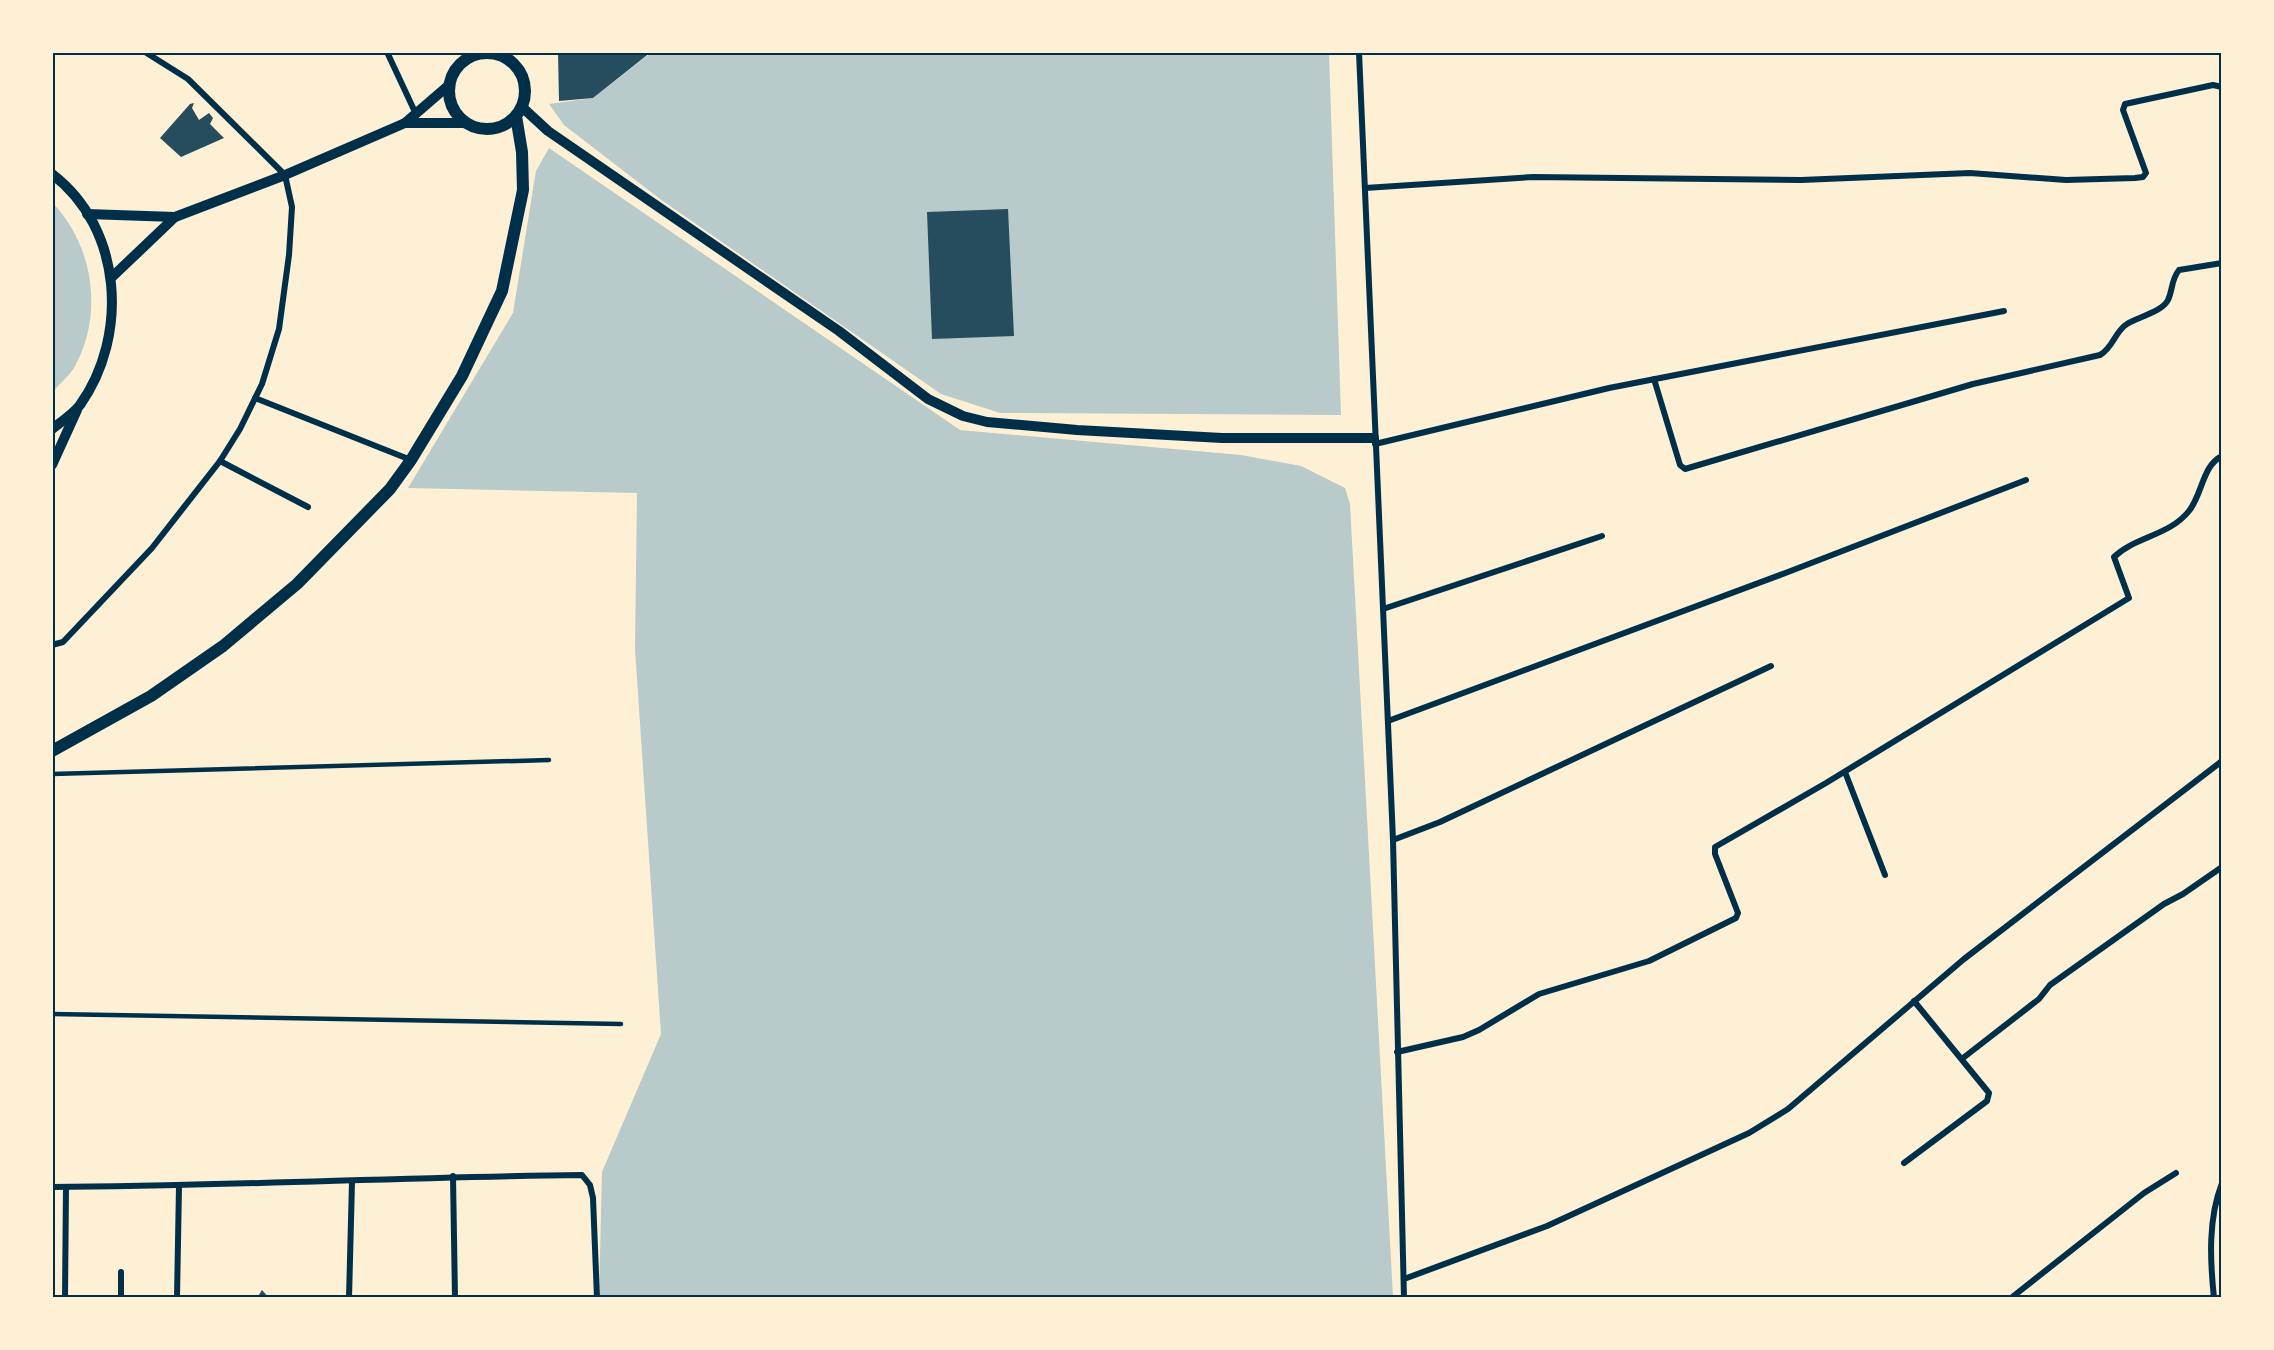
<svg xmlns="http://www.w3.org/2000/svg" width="2274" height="1350" font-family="Poppins,sans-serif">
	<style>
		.green { fill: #b9caca }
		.building { fill: #264d5e }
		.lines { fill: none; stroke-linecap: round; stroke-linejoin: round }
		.service { stroke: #003049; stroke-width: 4.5 }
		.minor { stroke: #003049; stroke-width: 6 }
		.tertiary { stroke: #003049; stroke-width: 10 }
		.secondary { stroke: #003049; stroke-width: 12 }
		.neatline { fill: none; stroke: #003049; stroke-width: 2 }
	</style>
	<rect width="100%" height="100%" fill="#fdf0d5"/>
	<!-- green -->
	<g class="green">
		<polygon points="651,53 1329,53 1341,415 1000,413 941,394 660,199 564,125 549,104 593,98"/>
		<polygon points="549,148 960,430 1241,455 1301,466 1345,488 1350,504 1393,1297 599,1297 602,1172 661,1034 635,649 637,493 408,488 513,313 536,171"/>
		<path d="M 52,202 C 94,246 104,315 74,368 C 69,376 59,384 53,392 Z"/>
	</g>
	<!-- building -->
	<g class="building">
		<polygon points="558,52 651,52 593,98 559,101"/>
		<polygon points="194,103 192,108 199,120 209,113 213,118 210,124 224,138 181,157 160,138 190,104"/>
		<polygon points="1008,209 1014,336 932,339 927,212"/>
		<polygon points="262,1290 269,1298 257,1298"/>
	</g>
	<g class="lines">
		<!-- service -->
		<g class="service">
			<polyline points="52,774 549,760"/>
			<polyline points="52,1014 621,1024"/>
		</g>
		<!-- minor -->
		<g class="minor">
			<polyline points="387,52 415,112"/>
			<polyline points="1359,52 1393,840 1404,1298"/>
			<polyline points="1365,188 1533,177 1801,180 1970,173 2066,180 2135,178 2143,177 2146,173 2123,110 2125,104 2213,85 2222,87"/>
			<path d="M 1654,379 L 1680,465 L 1685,469 L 1973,384 L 2100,355 C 2113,348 2115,331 2127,324 C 2138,317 2162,312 2168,300 C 2173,289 2171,280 2179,270 L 2222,263"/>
			<polyline points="255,398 411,460"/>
			<polyline points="1375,444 1609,388 2004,311"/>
			<polyline points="220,461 308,507"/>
			<polyline points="1383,609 1602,536"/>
			<polyline points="52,645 63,642 152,548 220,461 240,429 262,384 279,329 289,255 292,207 285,175 188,79 145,52"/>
			<polyline points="1388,721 1788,572 2026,480"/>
			<polyline points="1845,772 1885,875"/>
			<polyline points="1393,840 1440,822 1771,666"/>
			<path d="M 1397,1052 L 1463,1037 L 1479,1030 L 1539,994 L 1649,961 L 1736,918 L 1738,913 L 1715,854 L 1715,847 L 1826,783 L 2129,598 L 2114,557 C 2136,536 2169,536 2189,511 C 2203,493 2202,466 2222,456"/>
			<polyline points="1963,1058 2039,999 2050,985 2164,904 2183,894 2222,867"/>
			<polyline points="1904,1163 1987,1101 1989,1093 1914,1001"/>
			<polyline points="453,1176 455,1298"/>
			<path d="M 52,1187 C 229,1186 406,1177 582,1175 L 590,1185 L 593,1198 L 597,1298"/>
			<polyline points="1404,1279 1547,1226 1749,1133 1788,1109 1964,959 2222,761"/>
			<polyline points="65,1298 66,1187"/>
			<polyline points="121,1298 121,1272"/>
			<polyline points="177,1298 179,1186"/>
			<polyline points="349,1298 352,1182"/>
			<polyline points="2011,1298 2144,1193 2176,1173"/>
			<path d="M 2214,1298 C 2210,1260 2208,1219 2222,1183"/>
		</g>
		<!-- tertiary -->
		<g class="tertiary">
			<polyline points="485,52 485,53"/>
			<polyline points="522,107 548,131 839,331 928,399 963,416 987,422 1077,430 1222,438 1374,438"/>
			<polyline points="405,123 449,85"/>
			<path d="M 52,174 C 123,228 129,336 80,405 C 73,414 61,422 52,429"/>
			<polyline points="87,214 175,217 285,175 405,123 467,123"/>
			<polyline points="111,278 175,217"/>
			<polyline points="52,465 77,410"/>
		</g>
		<!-- secondary -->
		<g class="secondary">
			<circle cx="487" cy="91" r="38"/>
			<polyline points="52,751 151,696 223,646 297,584 390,489 411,460 462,376 502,291 523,190 522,152 516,116"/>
		</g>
	</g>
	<!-- border -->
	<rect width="2274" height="1350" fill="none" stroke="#fdf0d5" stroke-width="108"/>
	<rect x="54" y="54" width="2166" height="1242" class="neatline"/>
</svg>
